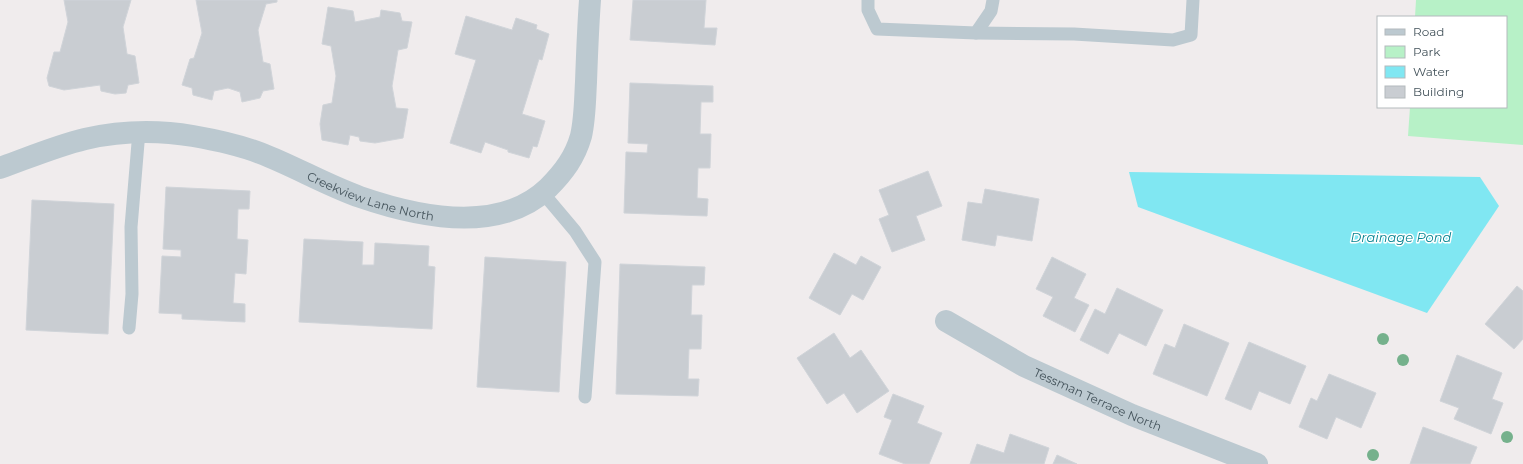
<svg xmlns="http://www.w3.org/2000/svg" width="1523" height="464" font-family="Montserrat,sans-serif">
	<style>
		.green { fill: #b7f1c7 }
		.water { fill: #80e7f2 }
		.building { fill: #c9cdd2; stroke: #d0d4d9 }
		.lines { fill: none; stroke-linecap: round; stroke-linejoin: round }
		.service { stroke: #bcc9d0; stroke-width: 13 }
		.minor { stroke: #bcc9d0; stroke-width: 22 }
		.tree { fill: #75b18c }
		.labels { text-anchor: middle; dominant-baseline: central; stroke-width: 3; stroke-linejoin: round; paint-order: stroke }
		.street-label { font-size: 12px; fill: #44535b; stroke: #fff }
		.water-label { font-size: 13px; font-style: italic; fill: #058390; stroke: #fff }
	</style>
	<rect width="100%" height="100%" fill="#f0eced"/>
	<!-- green -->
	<polygon class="green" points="1416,0 1523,0 1523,145 1408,136 1410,107 1506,107 1506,17 1415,17"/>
	<!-- water -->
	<polygon class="water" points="1129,172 1480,177 1499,206 1427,313 1138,207"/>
	<!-- building -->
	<g class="building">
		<polygon points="64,0 131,0 123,27 127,54 135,56 139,83 128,85 126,93 115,94 101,91 100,85 64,90 49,86 47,78 54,52 60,52 68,22"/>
		<polygon points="196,0 277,0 277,2 266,4 258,30 263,62 270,64 274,89 263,91 260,98 242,102 240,92 228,88 214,91 212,100 193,95 192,88 182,85 190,59 194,58 202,33"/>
		<polygon points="633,0 706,0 704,28 717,28 715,45 630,40"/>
		<polygon points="328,7 353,11 355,22 380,17 381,10 400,13 402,21 412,22 407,48 398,50 392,86 396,108 408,109 403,138 375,143 360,141 359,137 350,135 348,145 322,140 320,124 323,105 332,103 336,76 331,46 322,44"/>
		<polygon points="466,16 512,30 516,18 537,25 536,29 549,34 542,60 539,59 522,114 545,121 537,147 533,146 529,158 508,152 508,150 485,142 481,153 450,143 476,60 455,54"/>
		<polygon points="630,83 713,86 713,102 701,102 700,134 711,134 710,168 698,168 697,198 708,199 707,216 624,213 626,152 647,153 648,144 628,143"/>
		<polygon points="928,171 942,206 916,216 925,240 892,252 879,219 889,215 879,190"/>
		<polygon points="166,187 250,191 249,209 238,209 237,239 248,240 246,274 235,273 233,303 245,304 245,322 182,319 182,314 159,313 162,256 181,257 181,250 163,249"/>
		<polygon points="985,189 1039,199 1032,241 997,235 995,246 962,240 968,202 982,204"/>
		<polygon points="32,200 114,204 108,334 26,330"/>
		<polygon points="304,239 363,242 362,265 374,265 375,243 429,246 428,266 435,267 432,329 299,322"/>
		<polygon points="834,253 856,265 861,256 881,267 863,300 852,294 840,315 809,298"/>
		<polygon points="485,257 566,262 559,392 477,387"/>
		<polygon points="1052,257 1086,274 1074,298 1089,305 1075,332 1043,316 1053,297 1036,289"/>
		<polygon points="620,264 705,267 704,285 692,285 691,315 702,315 701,349 689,349 688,379 699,379 698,396 616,394"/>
		<polygon points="1517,286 1523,291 1523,339 1514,349 1485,324"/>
		<polygon points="1117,288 1163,310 1146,346 1119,333 1108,354 1080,340 1095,309 1105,314"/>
		<polygon points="1184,324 1229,343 1207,396 1153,374 1165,344 1175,348"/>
		<polygon points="834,333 850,358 861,350 889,391 857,413 844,393 827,404 797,358"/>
		<polygon points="1249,342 1306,366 1290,404 1259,391 1251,410 1225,399"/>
		<polygon points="1457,355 1502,373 1492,399 1503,403 1491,434 1454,419 1459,408 1440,401"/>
		<polygon points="1329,374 1376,393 1361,428 1336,417 1327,439 1299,427 1311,398 1317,401"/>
		<polygon points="893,394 924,406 917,423 942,433 929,464 905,464 879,454 892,420 884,417"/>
		<polygon points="1423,427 1477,447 1470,464 1410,464"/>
		<polygon points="1010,434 1049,448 1044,464 970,464 977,444 1004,453"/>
		<polygon points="1057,455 1077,464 1053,464"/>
	</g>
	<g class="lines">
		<!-- service -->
		<g class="service">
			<polyline points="868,0 868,10 877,29 976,33 991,11 993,0"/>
			<polyline points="976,33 1074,34 1173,40 1191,35 1193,0"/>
			<polyline points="543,193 575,231 595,262 585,397"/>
			<polyline points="129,328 132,294 131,227 139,131"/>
		</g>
		<!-- minor -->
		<g class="minor">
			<path id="s1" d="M 0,168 C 28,158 56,146 85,139 C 120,131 157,130 193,136 C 216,140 239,145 260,153 C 294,166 326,185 360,197 C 418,217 499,235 548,188 C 564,172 575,157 581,136 C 585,119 585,99 586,82 C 587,54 588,27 590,0"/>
			<path id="s2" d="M 946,321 L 1024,366 L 1132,415 L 1257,464"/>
		</g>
	</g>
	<!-- trees -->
	<g class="tree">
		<circle cx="1383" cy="339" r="6"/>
		<circle cx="1403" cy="360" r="6"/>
		<circle cx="1507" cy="437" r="6"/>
		<circle cx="1373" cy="455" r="6"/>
	</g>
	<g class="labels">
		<!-- street labels -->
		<g class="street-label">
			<text stroke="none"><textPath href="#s1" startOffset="387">Creekview Lane North</textPath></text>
			<text stroke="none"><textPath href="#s2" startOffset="171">Tessman Terrace North</textPath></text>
		</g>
		<!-- water labels -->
		<g class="water-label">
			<text x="1401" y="237">Drainage Pond</text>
		</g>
	</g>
	<!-- legend -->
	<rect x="1377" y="16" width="130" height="92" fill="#ffffff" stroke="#b4babd"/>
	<rect x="1385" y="29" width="20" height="6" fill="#bcc9d0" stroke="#b4babd"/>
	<text x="1413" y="36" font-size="12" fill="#44535b">Road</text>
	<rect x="1385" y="46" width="20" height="12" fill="#b7f1c7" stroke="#b4babd"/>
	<text x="1413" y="56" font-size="12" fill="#44535b">Park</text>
	<rect x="1385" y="66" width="20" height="12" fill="#80e7f2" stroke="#b4babd"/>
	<text x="1413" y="76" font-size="12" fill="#44535b">Water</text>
	<rect x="1385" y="86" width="20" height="12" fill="#c9cdd2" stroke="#b4babd"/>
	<text x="1413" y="96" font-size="12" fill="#44535b">Building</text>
</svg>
